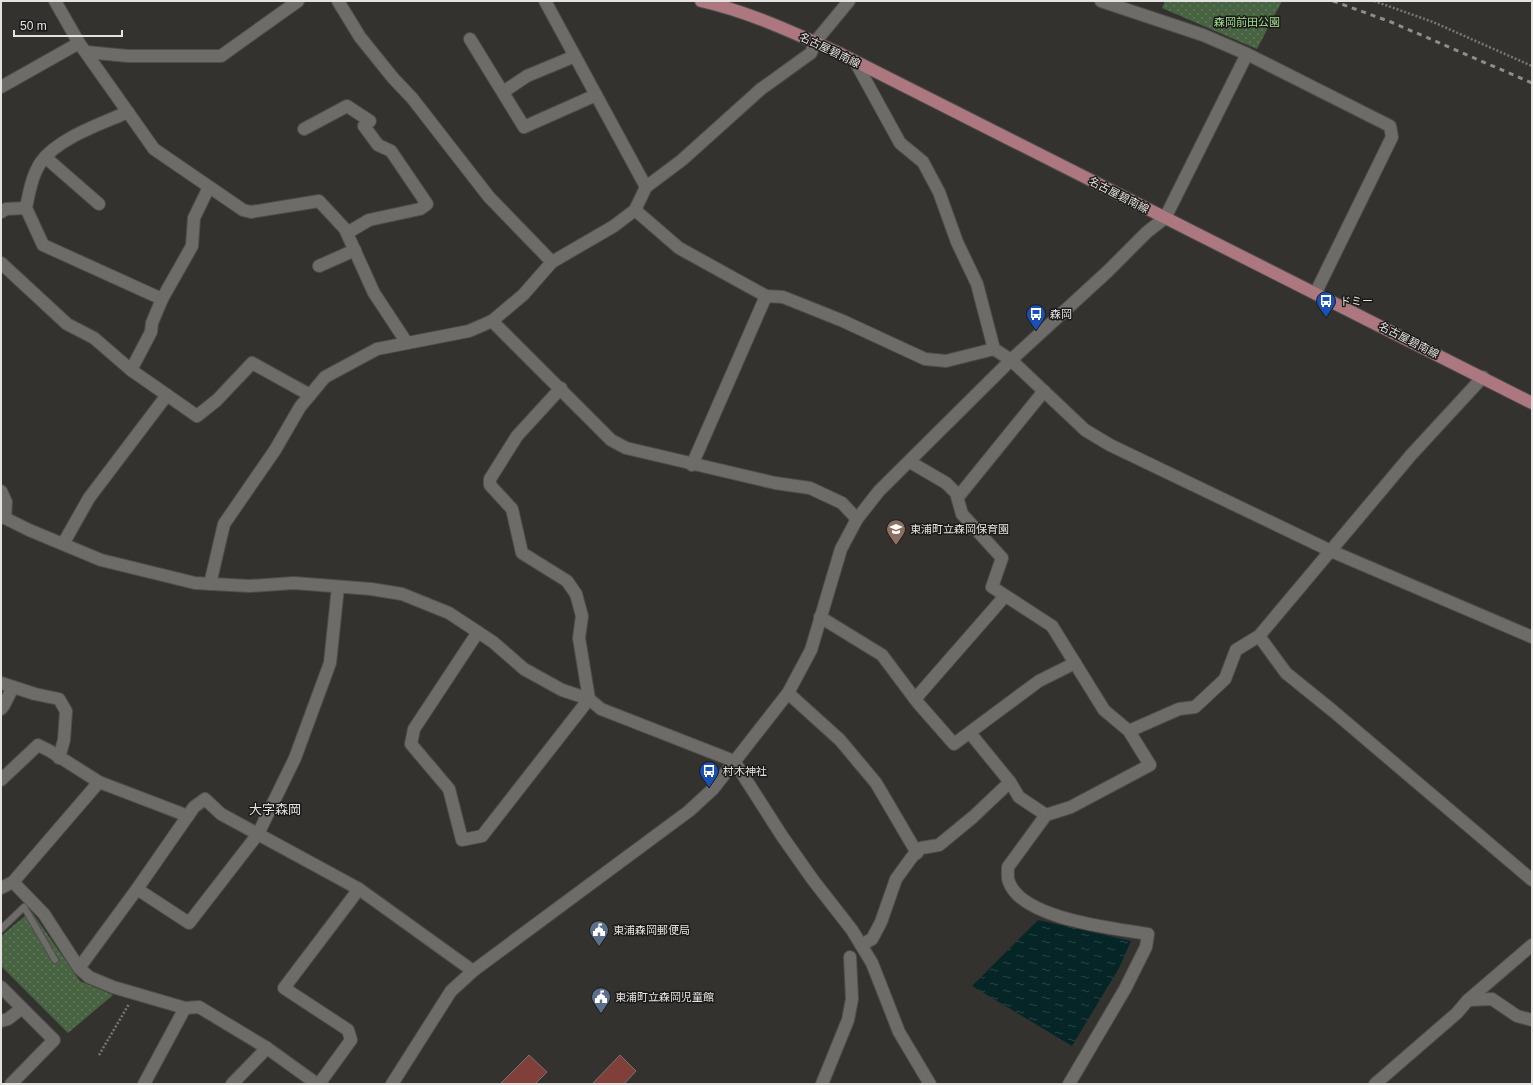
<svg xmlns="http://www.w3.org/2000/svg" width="1533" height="1085" font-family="Arial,'Noto Sans JP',sans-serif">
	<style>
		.park { fill: url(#park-dots) }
		.water { fill: url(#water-ripples) }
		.building { fill: #813f3a; stroke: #777372 }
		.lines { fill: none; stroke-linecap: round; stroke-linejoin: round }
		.service-casing { stroke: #4f4e4c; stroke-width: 8 }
		.minor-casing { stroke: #4f4e4c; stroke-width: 14 }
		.tertiary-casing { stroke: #4f4e4c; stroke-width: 14 }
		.primary-casing { stroke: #4f4e4c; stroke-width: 14 }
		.path { stroke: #787774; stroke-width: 2.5; stroke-dasharray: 2 2; stroke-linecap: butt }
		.service { stroke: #6e6c69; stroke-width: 6 }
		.minor { stroke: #6e6c69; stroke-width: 12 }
		.tertiary { stroke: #6e6c69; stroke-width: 12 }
		.primary { stroke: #ac777e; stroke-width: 12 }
		.rail { stroke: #8e8d8a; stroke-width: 3; stroke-dasharray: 5 5; stroke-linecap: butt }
		.labels { text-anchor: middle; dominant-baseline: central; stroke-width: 3; stroke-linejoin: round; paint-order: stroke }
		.park-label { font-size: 11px; fill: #a1df91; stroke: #1b1a18 }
		.street-label { font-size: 11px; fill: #e4e3e1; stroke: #1b1a18 }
		.poi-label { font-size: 11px; fill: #e4e3e1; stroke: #1b1a18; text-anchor: start }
		.quarter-label { font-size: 13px; fill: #e4e3e1; stroke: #1b1a18 }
	</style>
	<defs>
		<pattern id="park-dots" width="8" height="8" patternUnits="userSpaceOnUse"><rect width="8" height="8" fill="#486341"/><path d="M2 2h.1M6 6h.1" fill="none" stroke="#62795c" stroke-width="1.8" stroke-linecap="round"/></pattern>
		<pattern id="water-ripples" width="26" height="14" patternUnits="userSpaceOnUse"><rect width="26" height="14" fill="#052527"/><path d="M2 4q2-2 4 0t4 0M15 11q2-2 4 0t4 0" fill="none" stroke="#294446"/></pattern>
	</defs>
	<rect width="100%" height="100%" fill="#34322f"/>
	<!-- park -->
	<g class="park">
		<polygon points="1165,1 1282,1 1257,49 1162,8"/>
		<polygon points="31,911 80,981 113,995 68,1033 1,966 1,936"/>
	</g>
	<!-- water -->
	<polygon class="water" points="1038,920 1131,941 1119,968 1072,1046 972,986"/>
	<!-- building -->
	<g class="building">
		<polygon points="529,1055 547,1072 535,1084 500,1084"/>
		<polygon points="620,1055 636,1071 624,1084 592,1084"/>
	</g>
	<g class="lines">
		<defs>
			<polyline id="service" points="1,929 24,907 55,960"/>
			<g id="minor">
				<polyline points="55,1 79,43 154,149 243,210 251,212 319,201 345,229 374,293 407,343"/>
				<polyline points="338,1 360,37 393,78 412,98 489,197 552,262"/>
				<polyline points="545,1 646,187"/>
				<polyline points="1101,1 1203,35 1247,54 1390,126 1392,137 1316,292"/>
				<polyline points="470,39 524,127 596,95"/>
				<polyline points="86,52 128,56 221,56 298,1"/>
				<polyline points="856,63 900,143 923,162 939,192 957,242 977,284 994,349 1011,360 1085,430 1110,445 1331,551 1532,637"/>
				<polyline points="1,87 79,43"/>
				<polyline points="503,92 527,76 575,56"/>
				<path d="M 128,112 C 101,124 58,138 41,162 C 32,175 29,193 26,208 L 43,245 L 162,299"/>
				<polyline points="304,129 347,106 370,121 364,126 378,145 391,151 427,204 420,209 369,220 347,233"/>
				<polyline points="45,157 99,204"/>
				<polyline points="635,210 679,248 766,296 783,297 843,321 925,359 946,361 994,349"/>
				<polyline points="1,212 6,209 26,208"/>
				<polyline points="1165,218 1247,54"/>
				<polyline points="1,263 67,324 94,338 131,370 197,416 217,400 252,363 310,395"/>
				<polyline points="319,266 355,250"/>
				<polyline points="492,321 611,440 626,448 775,483 810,488 842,503 857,519"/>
				<polyline points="131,370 151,332 152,323 162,299 192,246 194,218 209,187"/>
				<path d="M 910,462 L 946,483 L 956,493 L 962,514 L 1002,558 L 992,587 L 1052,626 L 1104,710 L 1129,731 L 1150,765 L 1071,807 L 1046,815 L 1008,867 C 1008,871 1007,878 1009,882 C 1022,919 1113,928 1148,934 L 1146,947 L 1125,989 L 1069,1084"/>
				<polyline points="692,465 766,296"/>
				<polyline points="1,491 6,502 5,518"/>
				<polyline points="958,497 1044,391"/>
				<polyline points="1,516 29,530 101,560 195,583 249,586 294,583 371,589 402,594 449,613 493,642 524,669 562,690 589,699 601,709 734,761 782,836 813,880 852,930 872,963 899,1032 930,1084"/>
				<polyline points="63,544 89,498 167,395"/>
				<polyline points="210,584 224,524 275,450 300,407 325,377 377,349 469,331 492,321 523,295 552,262 614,226 635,210 646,187 682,160 761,89 811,53 815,42"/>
				<polyline points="820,617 882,655 918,703 954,744 1039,681 1075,663"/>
				<polyline points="478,632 414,729 411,744 449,789 462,840 482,836 589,699 579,638 582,616 576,594 567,581 522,553 512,509 490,485 490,479 517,436 561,388"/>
				<polyline points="1259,636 1286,673 1333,711 1532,880"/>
				<polyline points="1,683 35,694 59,699 66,711 64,740 59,758"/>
				<polyline points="788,693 840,740 876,783 917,853"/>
				<polyline points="915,699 1005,596"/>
				<polyline points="1,709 4,705 13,687"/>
				<polyline points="1129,731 1179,709 1195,707 1225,679 1236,650 1259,636 1411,455 1483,377"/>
				<polyline points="970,733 1010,782 1019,797 1046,815"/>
				<polyline points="1,780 38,745 50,751 99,782 188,816"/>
				<polyline points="99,782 13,882 44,914 79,968 89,977 113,987 185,1008 199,1007 267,1048 317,1084"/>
				<polyline points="1,888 13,882"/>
				<polyline points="137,889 189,923 258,834 295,758 330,663 338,587"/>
				<polyline points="861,945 872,939 881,922 896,879 912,857 921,848 939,845 973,817 1010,782"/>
				<polyline points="79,968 137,889 194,807 205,799 221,814 359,889 473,971"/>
				<polyline points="1,987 54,1040 11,1084"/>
				<polyline points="1468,1000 1492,999 1517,1016 1532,1020"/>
				<polyline points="1,1021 8,1019 21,1009"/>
				<polyline points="144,1084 185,1008"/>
				<polyline points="232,1084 267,1048"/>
				<polyline points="319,1084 351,1040 348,1030 284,988 359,889"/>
				<polyline points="822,1084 848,1020 852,999 850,957"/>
				<polyline points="1375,1084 1457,1013 1468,1000 1532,945"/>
			</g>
			<g id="tertiary">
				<polyline points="815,42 849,1"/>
				<polyline points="392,1084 451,991 473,971 689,811 713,789 788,693 811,650 841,549 857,519 879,491 1011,360 1107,272 1147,232 1165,218"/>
			</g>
			<path id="primary" d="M 701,1 C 750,12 794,33 839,53 L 1532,403"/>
		</defs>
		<!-- service casing -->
		<use href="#service" class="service-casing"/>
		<!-- minor casing -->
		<use href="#minor" class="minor-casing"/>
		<!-- tertiary casing -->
		<use href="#tertiary" class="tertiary-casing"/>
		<!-- primary casing -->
		<use href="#primary" class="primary-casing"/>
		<!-- path -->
		<g class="path">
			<polyline points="1374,1 1433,22 1532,66"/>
			<polyline points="99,1055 129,1004"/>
		</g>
		<!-- service -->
		<use href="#service" class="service"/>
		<!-- minor -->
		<use href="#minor" class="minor"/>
		<!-- tertiary -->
		<use href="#tertiary" class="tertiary"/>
		<!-- primary -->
		<use href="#primary" class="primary"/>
		<!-- rail -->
		<polyline class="rail" points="1333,1 1391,22 1532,83"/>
	</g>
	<!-- icons -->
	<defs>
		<symbol id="bus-pin" viewBox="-11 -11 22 30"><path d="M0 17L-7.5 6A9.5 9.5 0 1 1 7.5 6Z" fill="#1a4fb4" stroke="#1b1a18"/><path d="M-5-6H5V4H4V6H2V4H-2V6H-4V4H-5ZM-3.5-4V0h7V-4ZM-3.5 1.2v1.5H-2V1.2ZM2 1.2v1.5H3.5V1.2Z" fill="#fff"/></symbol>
		<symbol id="school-pin" viewBox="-11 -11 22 30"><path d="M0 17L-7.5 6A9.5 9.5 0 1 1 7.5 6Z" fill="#8d6e63" stroke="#1b1a18"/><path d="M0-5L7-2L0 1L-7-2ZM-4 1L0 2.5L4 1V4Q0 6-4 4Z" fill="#fff"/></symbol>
		<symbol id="civic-pin" viewBox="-11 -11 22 30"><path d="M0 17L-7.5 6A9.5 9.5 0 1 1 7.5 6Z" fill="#5c6f8a" stroke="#1b1a18"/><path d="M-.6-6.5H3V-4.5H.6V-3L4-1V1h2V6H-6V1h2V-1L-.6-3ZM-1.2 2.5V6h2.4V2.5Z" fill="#fff"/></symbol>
	</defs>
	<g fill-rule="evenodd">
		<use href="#bus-pin" x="1315" y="290" width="22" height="30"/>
		<use href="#bus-pin" x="1025" y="303" width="22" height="30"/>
		<use href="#school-pin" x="885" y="518" width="22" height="30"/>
		<use href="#bus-pin" x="698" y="760" width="22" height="30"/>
		<use href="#civic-pin" x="588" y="919" width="22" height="30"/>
		<use href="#civic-pin" x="590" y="986" width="22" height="30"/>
	</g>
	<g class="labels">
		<!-- park labels -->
		<g class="park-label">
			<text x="1247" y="22">森岡前田公園</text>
		</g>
		<!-- street labels -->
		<g class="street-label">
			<text transform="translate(830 50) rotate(26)">名古屋碧南線</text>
			<text transform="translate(1119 195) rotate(27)">名古屋碧南線</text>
			<text transform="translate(1409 340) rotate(27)">名古屋碧南線</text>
		</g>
		<!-- poi labels -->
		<g class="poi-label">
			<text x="1340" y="301">ドミー</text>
			<text x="1050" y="314">森岡</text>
			<text x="910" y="529">東浦町立森岡保育園</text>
			<text x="723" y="771">村木神社</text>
			<text x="613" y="930">東浦森岡郵便局</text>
			<text x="615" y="997">東浦町立森岡児童館</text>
		</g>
		<!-- quarter labels -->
		<g class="quarter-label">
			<text x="275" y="809">大字森岡</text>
		</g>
	</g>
	<!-- border -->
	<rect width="1533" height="1085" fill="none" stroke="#e4e3e1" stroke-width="4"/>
	<!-- scale -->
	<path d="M14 30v6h108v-6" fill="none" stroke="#e4e3e1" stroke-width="2"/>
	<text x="20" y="30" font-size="12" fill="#e4e3e1" stroke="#1b1a18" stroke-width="3" paint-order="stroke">50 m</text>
</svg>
